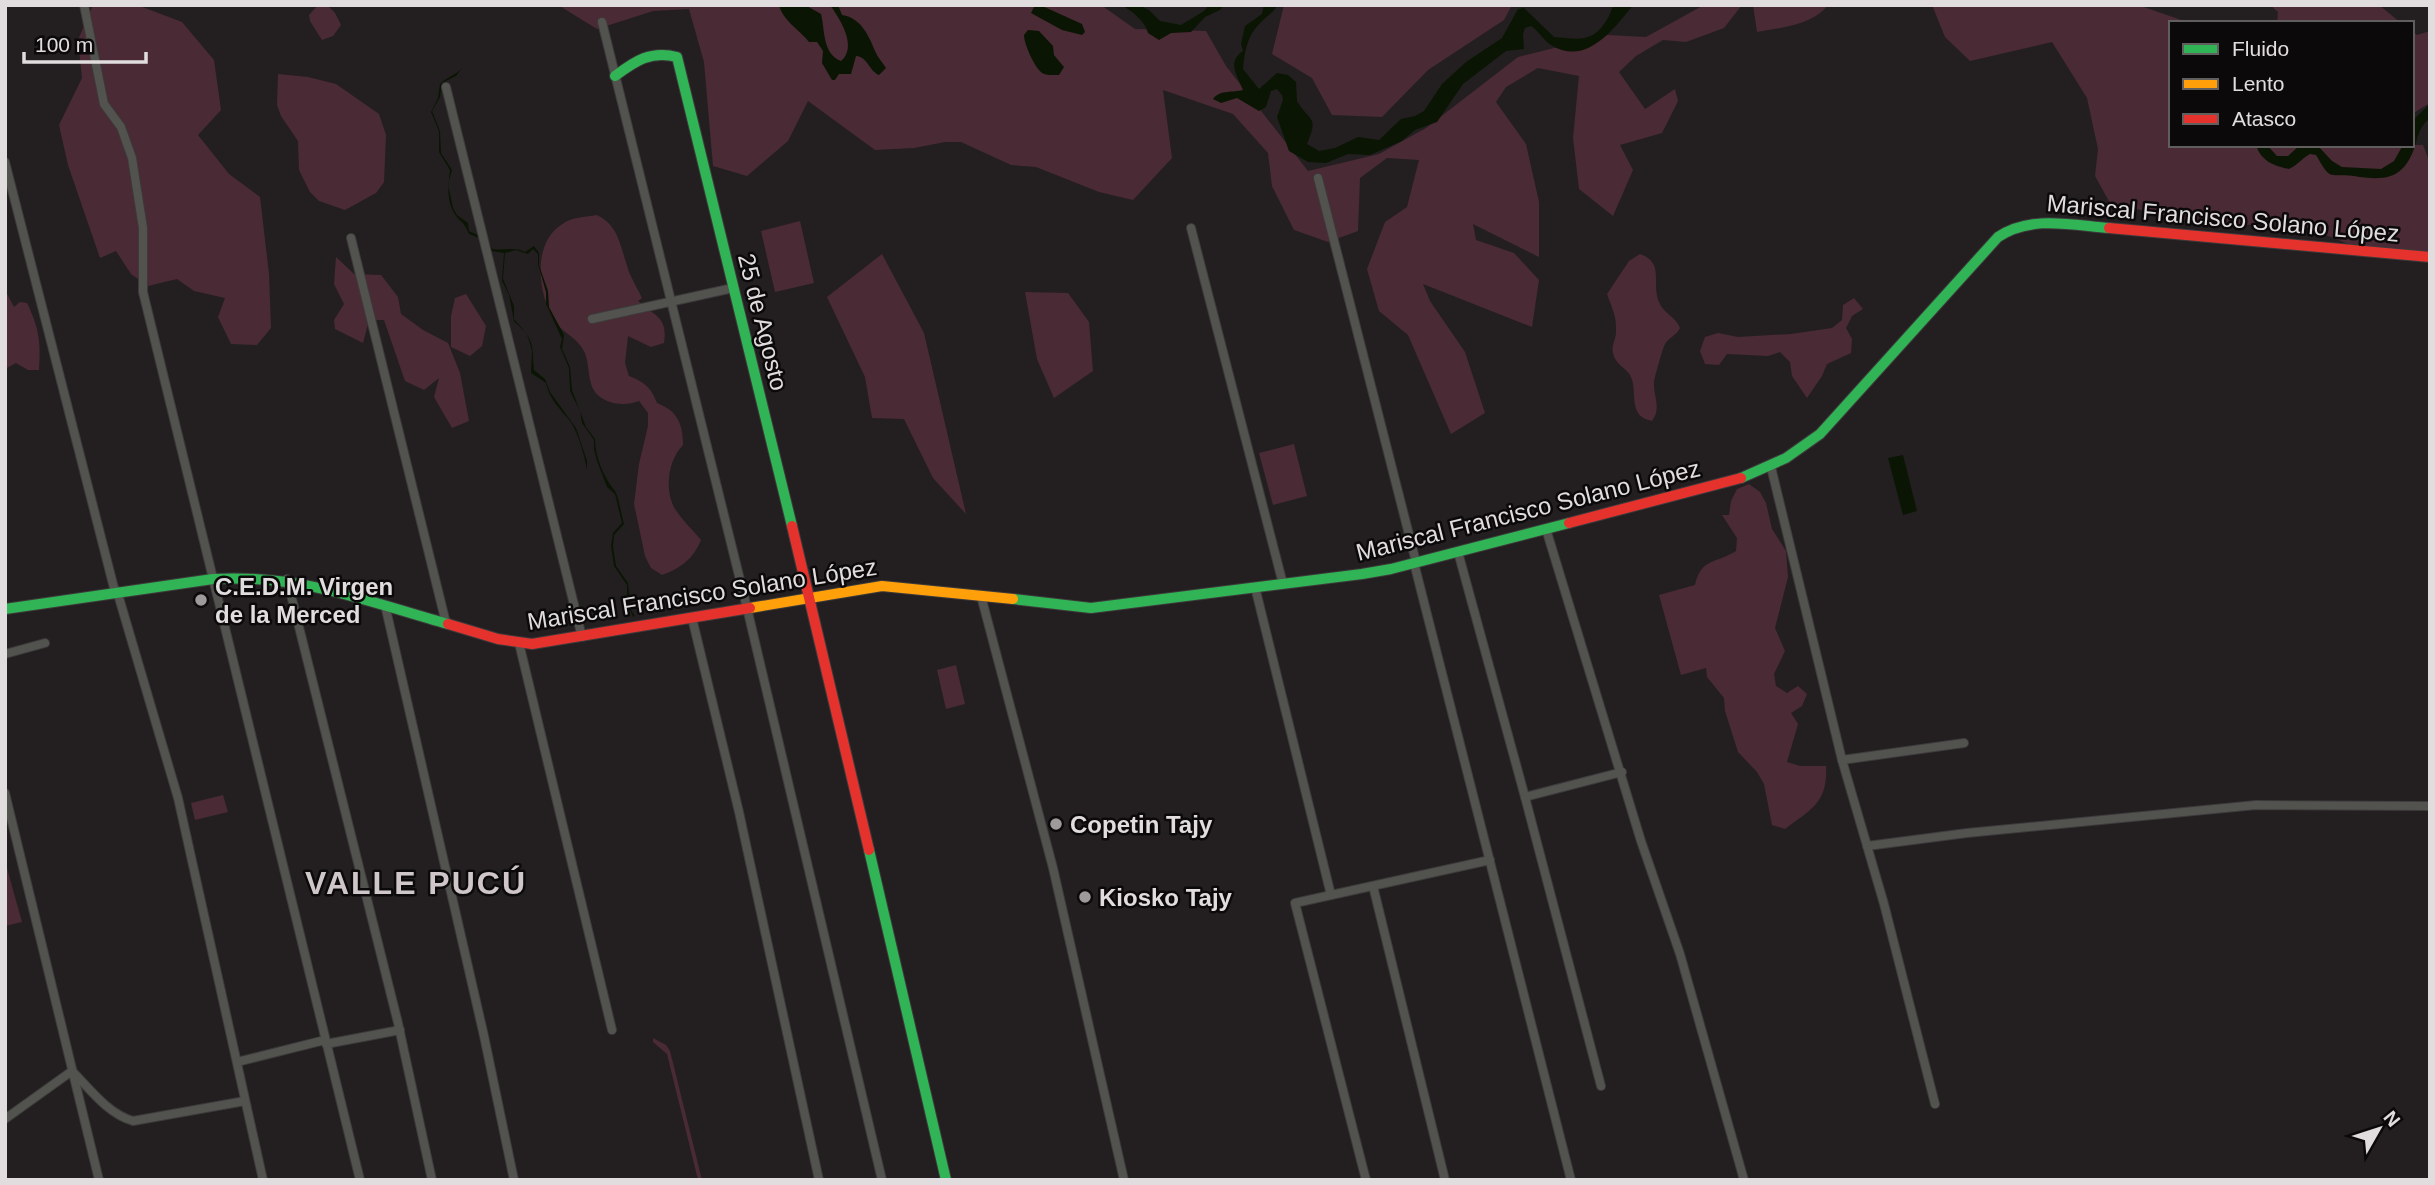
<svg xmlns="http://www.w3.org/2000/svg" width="2435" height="1185" font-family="Helvetica,sans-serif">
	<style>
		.green { fill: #4a2a35 }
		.water { fill: #0a1503 }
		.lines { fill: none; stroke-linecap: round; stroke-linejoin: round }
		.street-casing { stroke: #3d3a3b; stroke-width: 10 }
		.fast-casing { stroke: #3d3a3b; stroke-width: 12 }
		.slow-casing { stroke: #3d3a3b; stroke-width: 12 }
		.jam-casing { stroke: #3d3a3b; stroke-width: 12 }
		.street { stroke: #52534f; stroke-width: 8 }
		.fast { stroke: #30b455; stroke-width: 10 }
		.slow { stroke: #ff9f0a; stroke-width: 10 }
		.jam { stroke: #e5322d; stroke-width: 10 }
		.poi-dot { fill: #9e9a9c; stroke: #0b0909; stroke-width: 2.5 }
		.labels { text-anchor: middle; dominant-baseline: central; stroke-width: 5; stroke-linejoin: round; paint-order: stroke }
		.street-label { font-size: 24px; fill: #e1ddde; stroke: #0b0909 }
		.poi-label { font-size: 24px; font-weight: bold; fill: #e1ddde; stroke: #0b0909; text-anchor: start }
		.district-label { font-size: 32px; font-weight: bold; letter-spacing: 2px; fill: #cec6c8; stroke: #0b0909 }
	</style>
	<rect width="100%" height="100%" fill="#231f21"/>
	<!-- green -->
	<g class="green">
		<polygon points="93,5 137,5 182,22 214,60 221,110 198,135 229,174 260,197 269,274 271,328 257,345 231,344 218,317 225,298 194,291 177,279 148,286 131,274 116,251 100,258 68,165 59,125 82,78 78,40"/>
		<polygon points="318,5 327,5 335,13 341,25 333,36 322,40 310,21 309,15"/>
		<polygon points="558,5 1101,5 1135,29 1206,31 1226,66 1308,171 1379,154 1426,128 1518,57 1607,35 1646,37 1704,5 1742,5 1724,28 1686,42 1663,40 1636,56 1619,72 1645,109 1675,89 1678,101 1662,133 1620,145 1633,170 1613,216 1579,189 1573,138 1579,76 1538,68 1506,87 1496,102 1526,144 1539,202 1539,257 1473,224 1476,240 1514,253 1539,280 1532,327 1423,284 1430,301 1465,352 1485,413 1451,434 1408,335 1379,311 1367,269 1385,222 1407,207 1419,160 1387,158 1360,178 1358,231 1328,242 1294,230 1272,186 1268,153 1233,114 1163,90 1172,158 1133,200 1099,192 1036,167 1011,165 961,142 945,142 914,148 875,150 808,101 788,141 747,176 713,166 704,62 689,9 653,11 597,29"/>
		<polygon points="1284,5 1512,5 1504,20 1428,70 1382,117 1332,115 1312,78 1272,54"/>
		<path d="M 1753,5 L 1828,5 C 1813,25 1780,28 1757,32 Z"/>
		<polygon points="1932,5 2138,5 2190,23 2171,23 2171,145 2423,145 2430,163 2430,258 2361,249 2293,222 2216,227 2110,203 2095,176 2098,149 2087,98 2052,42 1970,61 1945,37"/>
		<polygon points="2270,5 2379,5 2401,23 2277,23 2278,12"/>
		<polygon points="2412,31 2417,35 2430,31 2430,103 2412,114"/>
		<polygon points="278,74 308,77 336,84 379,114 386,135 384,182 376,193 345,210 319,201 310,192 299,170 298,141 281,116 277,105"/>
		<path d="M 597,215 C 620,226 621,250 629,272 C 633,281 638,290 642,298 L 638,301 C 655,316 668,317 664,343 L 651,347 L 628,336 L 625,363 L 629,376 C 644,382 651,387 657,403 C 677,411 683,423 683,445 C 668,460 664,490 675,509 C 682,520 693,530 701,540 C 694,558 680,569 662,575 L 651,568 L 645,556 L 634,504 L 639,464 L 648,426 L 648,413 L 639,401 C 626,406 610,405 599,396 C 586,386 591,365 584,351 C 577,337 561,332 554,320 C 538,294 532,244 561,225 C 571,217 585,217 597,215 Z"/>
		<polygon points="800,221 814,283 775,292 761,231"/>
		<polygon points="882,254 924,333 966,514 933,478 904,419 872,418 865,377 827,297"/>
		<path d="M 1640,254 C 1665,263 1651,282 1659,302 C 1663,313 1676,317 1680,328 C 1676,336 1669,337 1665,344 C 1663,347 1654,379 1654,382 C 1653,396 1662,408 1652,421 C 1626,416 1639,391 1630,375 C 1625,367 1615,364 1613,353 C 1611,346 1616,339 1616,332 C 1617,317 1612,308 1607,294 L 1629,261 Z"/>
		<polygon points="336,257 354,274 381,275 398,297 401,314 423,330 448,343 460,373 469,421 452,428 434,397 439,378 424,390 405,381 384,320 369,320 363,343 335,329 334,320 344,304 334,284"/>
		<path d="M 5,290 L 14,307 L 20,302 L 27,303 C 39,328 41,342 39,370 L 28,370 L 16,363 L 5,369 Z"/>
		<polygon points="1025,292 1068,293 1089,322 1093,371 1054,398 1037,359"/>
		<polygon points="466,294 486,326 482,346 470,356 451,347 451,316 455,298"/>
		<polygon points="1854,298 1863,309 1852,316 1846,328 1852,339 1851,353 1827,364 1822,376 1807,398 1792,376 1790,362 1780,352 1768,356 1727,354 1719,365 1705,364 1700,351 1705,337 1718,333 1738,337 1791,334 1832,328 1842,320 1843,305"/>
		<polygon points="1294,444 1307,496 1273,505 1259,453"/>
		<path d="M 1749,484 L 1760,492 L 1766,503 L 1772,529 L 1786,551 L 1788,577 L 1775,628 L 1785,651 L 1774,674 L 1776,686 L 1787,693 L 1798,686 L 1807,694 L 1802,706 L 1791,713 L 1798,724 L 1787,762 L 1800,766 L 1826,766 C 1828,802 1812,809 1785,829 L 1772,825 L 1764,784 L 1757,772 L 1738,752 L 1725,711 L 1724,698 L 1707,677 L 1706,668 L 1681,675 L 1659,595 L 1695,585 C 1701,558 1715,564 1736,551 L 1737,538 L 1722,515 L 1729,515 L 1731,501 L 1737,489 Z"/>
		<polygon points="956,665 965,704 946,709 937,670"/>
		<polygon points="223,795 228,812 195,820 191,803"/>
		<polygon points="5,861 22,922 5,926"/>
		<polygon points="653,1038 666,1045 670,1051 702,1180 698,1180 667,1054 653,1042"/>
	</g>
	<!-- water -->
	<g class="water">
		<path d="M 779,5 L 805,5 L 821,14 C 825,29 822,54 841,61 C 858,47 840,19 830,5 L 838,5 L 842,15 C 862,18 869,37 876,53 C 878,58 883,63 886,68 L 879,75 C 869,71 868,57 856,56 L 851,74 L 839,74 L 835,80 L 832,80 L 822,63 L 823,51 L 817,42 L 809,42 C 799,29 783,21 779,5 Z"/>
		<polygon points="1040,5 1082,24 1085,32 1082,35 1062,30 1031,13 1034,7"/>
		<path d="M 1122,5 L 1139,5 L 1149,10 L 1160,21 L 1181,25 L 1204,11 L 1209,5 L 1224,5 L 1220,10 L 1205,17 L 1191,32 L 1171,33 L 1159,40 L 1148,33 C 1145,21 1133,12 1122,5 Z"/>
		<path d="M 1264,5 L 1277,6 C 1272,14 1267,16 1261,22 C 1247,36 1245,50 1243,69 L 1259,89 L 1277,73 L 1288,75 L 1296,82 L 1297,101 C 1310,123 1319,115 1307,144 L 1319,151 L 1335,148 L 1358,137 L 1379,140 L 1401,119 L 1415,116 L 1424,111 L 1442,84 L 1466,62 L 1502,38 L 1518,9 L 1524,8 L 1554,37 C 1577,39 1593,43 1606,21 C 1610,16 1610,11 1614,5 L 1633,5 C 1614,29 1586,67 1551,45 C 1543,40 1539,31 1531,26 L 1525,28 L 1523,34 L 1524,49 L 1506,51 L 1463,84 L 1437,122 L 1415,130 L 1402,141 L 1370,155 L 1348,154 L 1326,163 L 1308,162 L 1289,151 L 1277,117 L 1283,100 L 1282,95 L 1277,89 L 1271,91 L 1266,107 L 1259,111 L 1237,98 L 1221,103 L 1213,99 C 1221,89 1233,93 1243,90 C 1238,76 1226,62 1243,51 L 1241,44 L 1245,26 L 1262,14 Z"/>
		<path d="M 1028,30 L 1039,31 L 1053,46 L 1054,55 L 1064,67 L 1059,75 C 1054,75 1045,76 1041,72 C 1034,66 1024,44 1024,35 Z"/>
		<path d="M 462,68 L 456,76 L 442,83 L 440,97 L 432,111 L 440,131 L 441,153 L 452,170 L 448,184 L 453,208 L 457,215 L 468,223 L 469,231 L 488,240 L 492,249 C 505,251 513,246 525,252 L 534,246 L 539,253 L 539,265 L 548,291 L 549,307 L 564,335 L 562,349 L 570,367 L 572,390 L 586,427 L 595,439 C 595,457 604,478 615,491 C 618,495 622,517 624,524 L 614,535 L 613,546 L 616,566 L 628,583 L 631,610 L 635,616 L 633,617 L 627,602 L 627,585 L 614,566 L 611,546 L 613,533 L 622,523 L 615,494 L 607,487 L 597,461 L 594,449 L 594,440 L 582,423 L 580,411 L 570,391 L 569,368 L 560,347 L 562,339 L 546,304 L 546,292 L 538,264 L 538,254 L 533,249 L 528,254 L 516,250 L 505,253 L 503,279 L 514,306 L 514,319 C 534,342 532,340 534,370 L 545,379 L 550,392 L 576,428 L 587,461 L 587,470 C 585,457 578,432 570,421 C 561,410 549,399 546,383 L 531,373 L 532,351 L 529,340 L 526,333 L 514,321 L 509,295 L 502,281 L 504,253 L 492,251 L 485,240 L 469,234 C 463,220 463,225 456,216 C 446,202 448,185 450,170 L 439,152 L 439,131 L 431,112 L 438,98 L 440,84 C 447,77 456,75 462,68 Z"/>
		<path d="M 2430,104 L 2430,118 C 2420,126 2418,135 2415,146 C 2404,180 2384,181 2354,176 C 2327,173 2332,182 2316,155 L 2310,154 C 2302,158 2298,165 2289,169 C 2274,166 2261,161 2256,145 L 2267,145 L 2277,156 L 2288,156 L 2300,145 L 2318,146 L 2332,161 L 2342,167 L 2381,169 L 2394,161 L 2403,145 L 2412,145 L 2412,121 Z"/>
		<polygon points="1903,455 1917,511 1903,515 1888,458"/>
	</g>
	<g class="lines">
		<defs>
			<g id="street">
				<polyline points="84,5 104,104 121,127 132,158 143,228 143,292 360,1180"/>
				<polyline points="602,22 747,608 882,1180"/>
				<polyline points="446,87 582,637"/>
				<polyline points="5,162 115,592"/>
				<polyline points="1318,178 1416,562"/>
				<polyline points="1191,228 1283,584"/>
				<polyline points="351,238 446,623"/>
				<polyline points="592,319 733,288"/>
				<polyline points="1771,467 1842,760 1884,904 1935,1104"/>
				<polyline points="1546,529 1641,841 1680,954 1744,1180"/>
				<polyline points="1458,552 1525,797 1601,1086"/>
				<polyline points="1414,563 1571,1180"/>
				<polyline points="287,579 398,1023 432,1180"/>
				<polyline points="1255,587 1331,895"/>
				<polyline points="117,591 178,798 263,1180"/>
				<polyline points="981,596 1053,868 1124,1180"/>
				<polyline points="385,605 484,1036 514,1180"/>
				<polyline points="692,618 739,812 819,1180"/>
				<polyline points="519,643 612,1030"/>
				<polyline points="5,654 45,643"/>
				<polyline points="1842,760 1964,743"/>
				<polyline points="5,793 99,1180"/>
				<polyline points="1525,797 1622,772"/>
				<polyline points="1867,846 1967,833 2256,805 2430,806"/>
				<polyline points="1373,886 1445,1180"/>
				<polyline points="326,1044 400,1030"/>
				<polyline points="237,1062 325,1040"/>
				<path d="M 5,1119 L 72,1071 C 90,1089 108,1114 133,1121 L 245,1101"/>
				<polyline points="1366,1180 1295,903 1490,860"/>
			</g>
			<g id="fast">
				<path d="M 615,76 C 635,61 651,50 677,57 L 792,526"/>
				<path d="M 1741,478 L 1786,458 L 1820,434 L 1998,237 C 2031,215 2071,225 2109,228"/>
				<polyline points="1013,599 1091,608 1362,574 1391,569 1569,523"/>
				<path d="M 5,609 L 213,579 C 301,574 366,601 448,624"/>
				<polyline points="869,850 946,1180"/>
			</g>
			<polyline id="slow" points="750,608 882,586 1013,599"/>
			<g id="jam">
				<polyline points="2109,228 2430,257"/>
				<polyline points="1569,523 1741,478"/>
				<polyline points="792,526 869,850"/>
				<polyline points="448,624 498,639 532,644 750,608"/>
			</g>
		</defs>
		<!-- street casing -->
		<use href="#street" class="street-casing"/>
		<!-- fast casing -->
		<use href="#fast" class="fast-casing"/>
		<!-- slow casing -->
		<use href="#slow" class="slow-casing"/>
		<!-- jam casing -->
		<use href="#jam" class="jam-casing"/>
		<!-- street -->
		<use href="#street" class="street"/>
		<!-- fast -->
		<use href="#fast" class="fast"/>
		<!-- slow -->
		<use href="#slow" class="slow"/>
		<!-- jam -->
		<use href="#jam" class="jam"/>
	</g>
	<!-- markers -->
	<g class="poi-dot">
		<circle cx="201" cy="600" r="7"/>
		<circle cx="1056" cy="824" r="7"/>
		<circle cx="1085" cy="897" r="7"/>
	</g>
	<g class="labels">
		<!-- street labels -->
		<g class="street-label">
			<text transform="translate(2223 218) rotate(5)">Mariscal Francisco Solano López</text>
			<text transform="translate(763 322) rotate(76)">25 de Agosto</text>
			<text transform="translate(1528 510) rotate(-14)">Mariscal Francisco Solano López</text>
			<text transform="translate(702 594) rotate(-9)">Mariscal Francisco Solano López</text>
		</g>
		<!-- poi labels -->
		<g class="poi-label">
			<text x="215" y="586">C.E.D.M. Virgen<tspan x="215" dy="28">de la Merced</tspan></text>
			<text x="1070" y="824">Copetin Tajy</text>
			<text x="1099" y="897">Kiosko Tajy</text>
		</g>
		<!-- district labels -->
		<g class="district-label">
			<text x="416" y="883">VALLE PUCÚ</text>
		</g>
	</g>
	<!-- border -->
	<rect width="2435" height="1185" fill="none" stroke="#e1ddde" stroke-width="14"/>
	<!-- legend -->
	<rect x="2169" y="21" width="245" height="126" fill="#0b0909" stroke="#615e5e" stroke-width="2"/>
	<rect x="2183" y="44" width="35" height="10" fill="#30b455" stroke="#615e5e" stroke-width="2"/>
	<text x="2232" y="56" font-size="21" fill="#e1ddde">Fluido</text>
	<rect x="2183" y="79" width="35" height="10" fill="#ff9f0a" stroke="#615e5e" stroke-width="2"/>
	<text x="2232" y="91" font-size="21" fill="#e1ddde">Lento</text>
	<rect x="2183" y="114" width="35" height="10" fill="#e5322d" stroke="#615e5e" stroke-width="2"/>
	<text x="2232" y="126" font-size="21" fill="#e1ddde">Atasco</text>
	<!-- north arrow -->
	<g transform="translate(2379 1129) rotate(51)" stroke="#0b0909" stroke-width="5" paint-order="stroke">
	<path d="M0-5L12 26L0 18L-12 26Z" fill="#e1ddde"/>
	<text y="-10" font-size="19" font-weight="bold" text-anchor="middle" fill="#e1ddde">N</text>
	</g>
	<!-- scale -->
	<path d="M24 52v10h122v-10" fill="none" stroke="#e1ddde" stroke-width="3.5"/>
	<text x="35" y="52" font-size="21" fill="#e1ddde" stroke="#0b0909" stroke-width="5" paint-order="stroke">100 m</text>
</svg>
